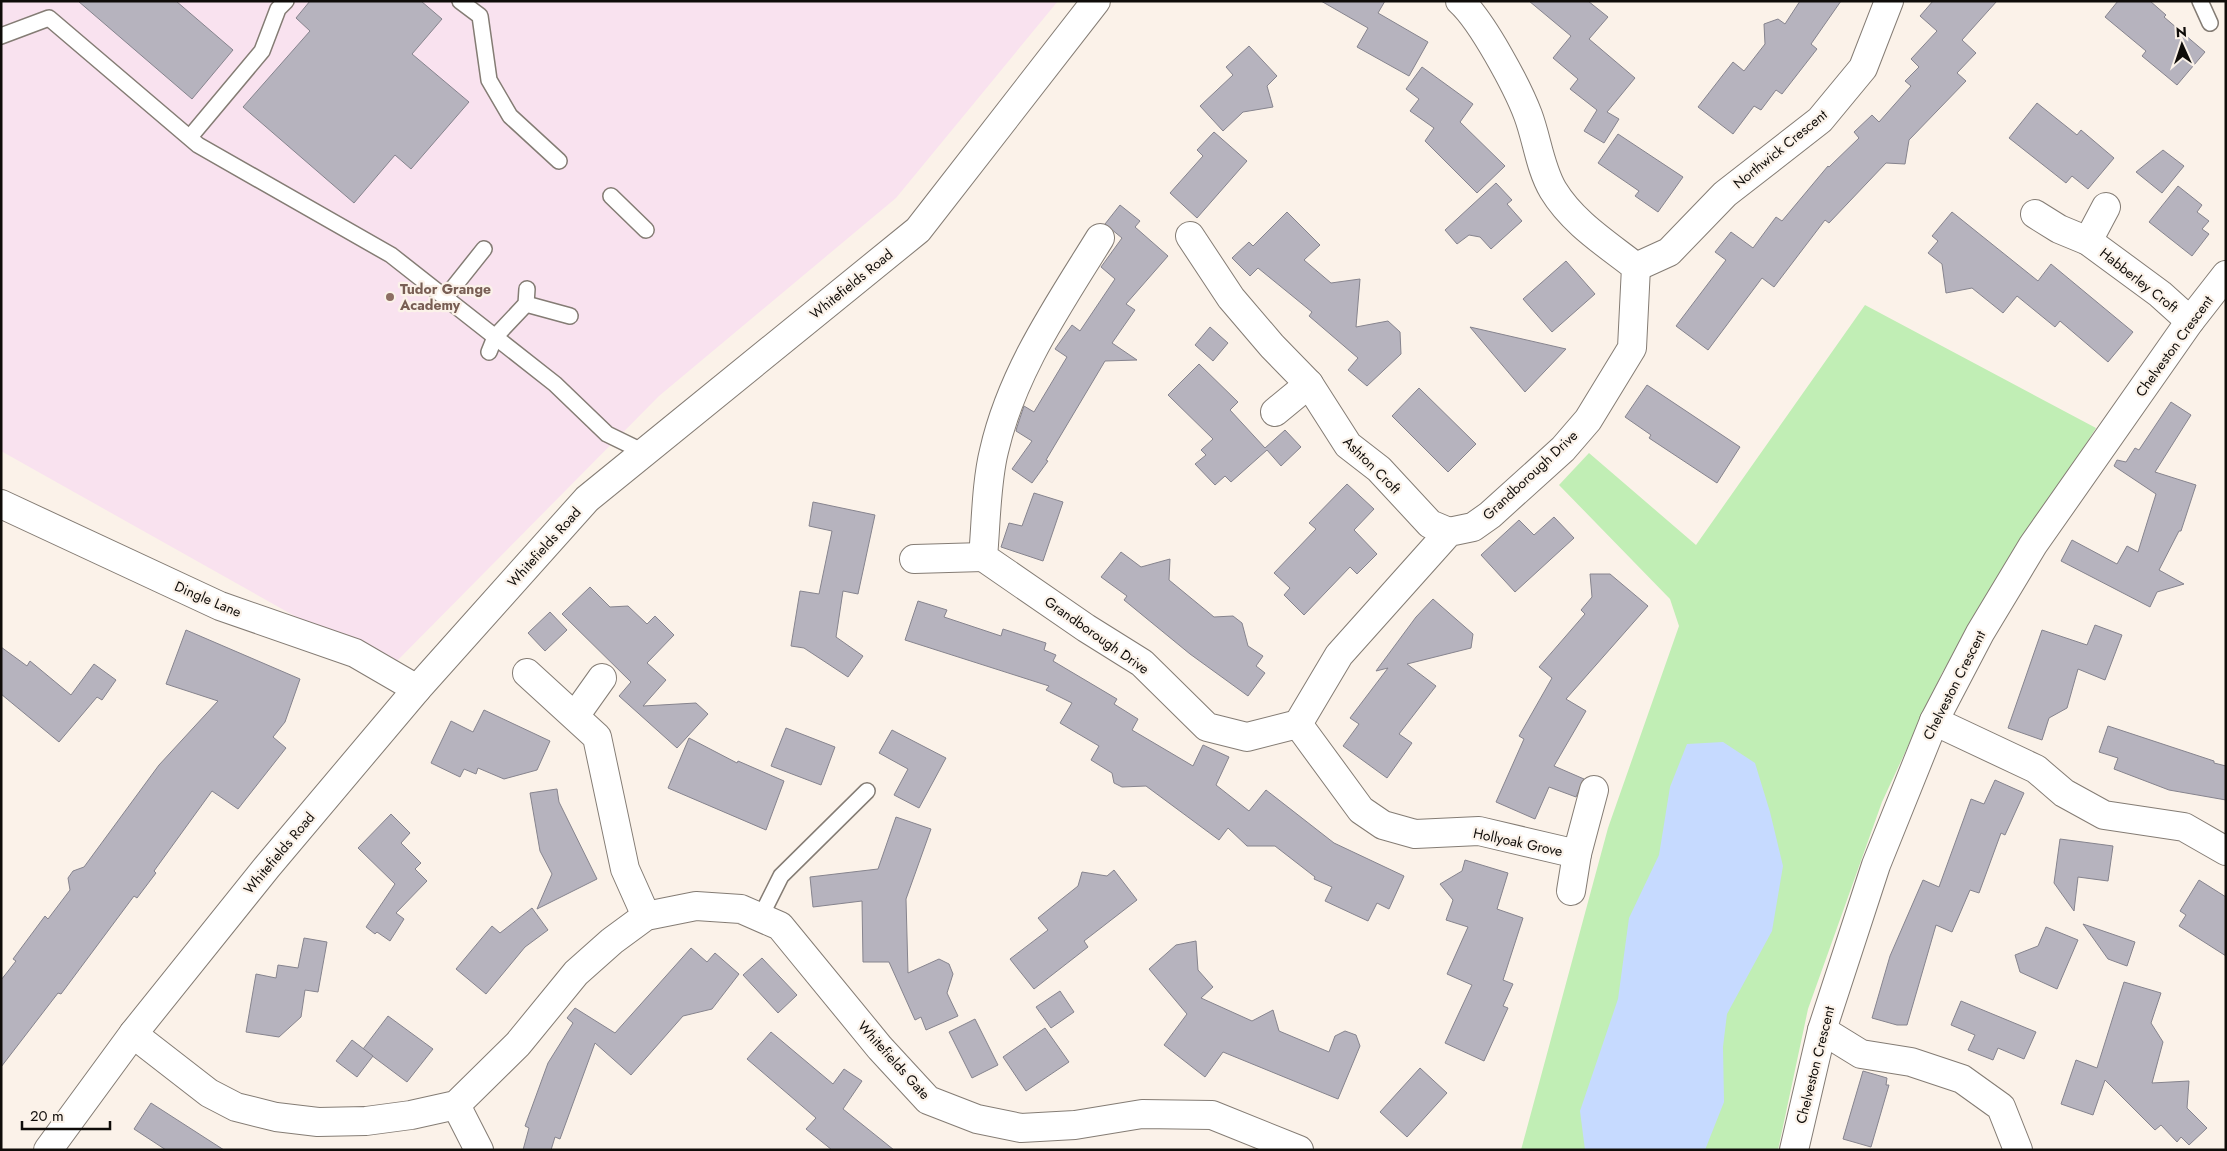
<svg xmlns="http://www.w3.org/2000/svg" width="2227" height="1151" font-family="Jost,sans-serif">
	<style>
		.education { fill: #f9e2ef }
		.green { fill: #c1eeb5 }
		.water { fill: #c6daff }
		.building { fill: #b6b3be; stroke: #86848e }
		.lines { fill: none; stroke-linecap: round; stroke-linejoin: round }
		.service-casing { stroke: #847c74; stroke-width: 18 }
		.minor-casing { stroke: #847c74; stroke-width: 30 }
		.tertiary-casing { stroke: #847c74; stroke-width: 30 }
		.service { stroke: #fff; stroke-width: 15 }
		.minor { stroke: #fff; stroke-width: 28 }
		.tertiary { stroke: #fff; stroke-width: 28 }
		.education-dot { fill: #8d6e63; stroke: #fbf2e9; stroke-width: 2 }
		.labels { text-anchor: middle; dominant-baseline: central; stroke-width: 4.5; stroke-linejoin: round; paint-order: stroke }
		.street-label { font-size: 14px; fill: #0f0c09; stroke: #fbf2e9 }
		.education-label { font-size: 14px; font-weight: bold; fill: #785e54; stroke: #fbf2e9; text-anchor: start }
	</style>
	<rect width="100%" height="100%" fill="#fbf2e9"/>
	<!-- education -->
	<polygon class="education" points="1,1 1058,1 896,198 659,396 389,669 1,451"/>
	<!-- green -->
	<polygon class="green" points="1865,305 2096,428 1942,673 1882,802 1808,1009 1778,1150 1521,1150 1608,828 1679,626 1670,599 1559,485 1589,453 1696,545"/>
	<!-- water -->
	<polygon class="water" points="1723,742 1755,763 1770,812 1783,866 1772,931 1727,1014 1723,1047 1724,1102 1705,1150 1585,1150 1580,1111 1618,999 1629,918 1659,855 1670,787 1687,744"/>
	<!-- building -->
	<g class="building">
		<polygon points="78,1 176,1 233,50 192,99"/>
		<polygon points="310,1 421,1 442,19 412,54 469,102 411,169 395,155 354,203 243,107 310,31 296,18"/>
		<polygon points="1321,1 1385,1 1378,13 1428,42 1409,76 1357,47 1368,28"/>
		<polygon points="1529,1 1588,1 1608,17 1589,39 1635,78 1607,112 1619,119 1604,143 1584,131 1597,110 1570,89 1578,79 1553,58 1571,36"/>
		<polygon points="1800,1 1841,1 1811,44 1817,49 1782,94 1776,90 1761,110 1754,106 1733,134 1698,107 1733,62 1744,71 1765,44 1764,24 1778,19 1785,24"/>
		<polygon points="1933,1 1997,1 1962,40 1976,53 1957,73 1966,81 1909,140 1905,164 1886,163 1829,223 1825,220 1774,287 1762,278 1708,350 1676,326 1726,260 1715,252 1731,232 1753,248 1776,217 1782,221 1828,166 1829,167 1859,138 1854,132 1872,115 1879,122 1911,86 1905,81 1919,67 1911,59 1937,31 1920,16"/>
		<polygon points="2118,1 2150,1 2166,15 2164,17 2205,52 2177,85 2142,56 2146,51 2105,17"/>
		<polygon points="1249,46 1277,76 1267,86 1273,107 1243,112 1223,131 1200,106 1233,75 1226,67"/>
		<polygon points="1422,67 1473,104 1460,122 1505,166 1477,193 1425,141 1434,128 1410,111 1419,99 1406,89"/>
		<polygon points="2037,103 2077,135 2081,130 2114,158 2088,189 2072,176 2066,183 2009,138"/>
		<polygon points="1214,132 1247,161 1197,218 1170,193 1203,156 1197,150"/>
		<polygon points="1618,134 1683,177 1658,212 1635,196 1639,191 1598,163"/>
		<polygon points="2163,150 2184,166 2162,193 2136,172"/>
		<polygon points="1496,183 1512,200 1507,204 1522,221 1491,249 1480,237 1469,235 1457,244 1445,230"/>
		<polygon points="2178,186 2202,205 2197,212 2209,221 2202,229 2209,234 2192,256 2149,222"/>
		<polygon points="1120,205 1140,221 1135,227 1168,256 1126,304 1135,310 1112,343 1137,360 1105,361 1046,460 1048,461 1032,483 1012,469 1032,441 1016,431 1017,427 1024,406 1034,412 1067,357 1055,349 1072,325 1080,331 1115,279 1101,267 1122,238 1105,224"/>
		<polygon points="1287,212 1320,245 1304,260 1331,283 1360,279 1356,327 1388,321 1400,332 1401,354 1367,386 1348,370 1358,358 1309,316 1312,312 1258,268 1250,276 1232,258 1249,242 1253,246"/>
		<polygon points="1952,212 2038,281 2051,264 2133,332 2108,362 2060,321 2055,327 2017,296 2003,313 1972,288 1946,293 1942,264 1928,253 1938,241 1932,236"/>
		<polygon points="1566,261 1595,294 1552,332 1523,299"/>
		<polygon points="1210,327 1228,343 1213,361 1195,345"/>
		<polygon points="1470,327 1566,349 1525,392"/>
		<polygon points="1199,364 1238,402 1230,410 1265,448 1285,430 1301,447 1281,466 1267,450 1231,482 1225,476 1215,485 1195,464 1206,455 1201,450 1213,439 1168,395"/>
		<polygon points="1647,385 1740,447 1717,483 1649,438 1651,435 1625,417"/>
		<polygon points="1419,388 1476,444 1448,472 1392,416"/>
		<polygon points="2171,402 2191,415 2155,472 2196,485 2181,531 2179,531 2159,570 2184,584 2157,592 2150,607 2061,561 2072,540 2117,564 2127,546 2138,552 2156,494 2114,466 2117,460 2126,462 2135,448 2139,450"/>
		<polygon points="1347,484 1374,509 1354,530 1377,554 1357,574 1350,567 1304,615 1284,595 1290,588 1274,573 1316,529 1309,523"/>
		<polygon points="1034,493 1063,502 1043,561 1001,547 1009,523 1022,526"/>
		<polygon points="813,502 875,515 858,594 843,591 836,637 863,656 848,677 804,648 791,646 800,591 819,594 832,531 809,526"/>
		<polygon points="1554,517 1574,538 1515,592 1481,555 1519,520 1534,535"/>
		<polygon points="1121,552 1141,567 1170,559 1169,580 1214,617 1233,616 1242,623 1248,646 1263,656 1256,666 1265,673 1248,696 1190,654 1124,600 1127,596 1101,577"/>
		<polygon points="1590,574 1610,574 1648,606 1566,699 1586,711 1554,766 1584,779 1576,797 1549,787 1535,819 1496,802 1524,739 1519,736 1552,678 1539,667 1585,614 1581,610 1592,597"/>
		<polygon points="590,587 610,607 628,606 647,624 655,616 674,635 647,663 666,680 643,706 696,703 708,714 677,748 619,696 631,682 562,614"/>
		<polygon points="1433,599 1473,634 1471,648 1407,664 1436,686 1399,734 1412,743 1387,778 1343,746 1359,724 1350,718 1388,668 1376,671 1416,617"/>
		<polygon points="918,601 947,610 944,617 1001,636 1003,629 1046,643 1044,650 1056,655 1053,661 1117,699 1114,704 1138,719 1132,730 1193,766 1203,745 1229,757 1216,785 1249,811 1266,790 1334,843 1404,876 1389,909 1377,903 1368,921 1325,901 1332,887 1314,879 1315,877 1275,846 1247,846 1228,828 1219,840 1146,786 1122,787 1114,783 1112,773 1091,760 1099,746 1060,723 1072,703 1046,690 1049,686 905,640"/>
		<polygon points="550,612 567,630 545,651 528,633"/>
		<polygon points="2095,625 2122,635 2105,680 2078,669 2067,708 2049,718 2042,740 2008,728 2042,630 2087,645"/>
		<polygon points="186,630 300,679 285,722 273,737 286,748 238,809 212,791 154,871 156,873 137,898 134,896 61,994 58,993 1,1067 1,980 16,961 13,959 45,916 48,919 70,890 68,878 73,871 84,867 159,765 218,701 166,684"/>
		<polygon points="1,647 27,666 30,661 71,695 94,664 116,680 102,700 97,697 59,742 1,694"/>
		<polygon points="484,710 550,741 537,770 504,779 478,768 476,774 464,769 460,777 431,763 451,721 473,732"/>
		<polygon points="2108,726 2214,761 2214,763 2226,766 2226,800 2169,790 2114,769 2118,758 2099,752"/>
		<polygon points="786,728 835,747 821,785 771,766"/>
		<polygon points="892,730 946,758 919,808 894,795 908,769 879,753"/>
		<polygon points="689,738 737,763 738,761 784,781 766,830 668,788"/>
		<polygon points="1995,780 2024,793 2005,835 2001,833 1979,893 1970,890 1952,932 1936,925 1907,1025 1897,1025 1872,1018 1890,956 1923,880 1939,887 1971,799 1984,804"/>
		<polygon points="557,789 559,802 597,879 537,909 552,874 540,851 530,793"/>
		<polygon points="391,814 410,833 401,843 421,863 415,869 427,881 396,913 404,919 390,941 377,932 375,934 366,927 395,884 358,848"/>
		<polygon points="896,817 931,829 906,899 908,973 939,959 949,964 953,974 947,993 958,1016 926,1030 921,1017 915,1020 889,962 863,962 862,901 813,907 810,877 878,869"/>
		<polygon points="2060,839 2113,846 2108,881 2078,877 2074,911 2054,883"/>
		<polygon points="1465,860 1508,873 1497,909 1523,918 1503,980 1513,984 1503,1006 1508,1008 1484,1061 1445,1043 1472,985 1447,974 1468,927 1446,920 1453,900 1440,884 1462,871"/>
		<polygon points="1114,870 1137,900 1084,941 1088,947 1034,989 1010,959 1048,930 1038,918 1078,886 1082,872 1107,876"/>
		<polygon points="2199,880 2226,897 2226,956 2179,926 2186,915 2180,911"/>
		<polygon points="532,908 548,930 525,947 486,994 456,969 492,926 500,933"/>
		<polygon points="2083,924 2135,942 2127,966 2108,959"/>
		<polygon points="2046,927 2078,940 2057,989 2020,972 2015,955 2038,946"/>
		<polygon points="304,938 327,942 318,992 305,990 301,1017 279,1037 246,1032 256,974 276,978 278,965 298,968"/>
		<polygon points="1196,941 1198,970 1213,987 1201,998 1252,1021 1273,1010 1279,1031 1329,1052 1335,1036 1345,1031 1356,1035 1360,1046 1338,1099 1223,1052 1205,1077 1164,1045 1187,1014 1149,969 1176,945"/>
		<polygon points="691,948 707,962 715,953 739,974 712,1009 683,1016 631,1075 595,1043 560,1139 555,1137 551,1150 523,1150 529,1128 525,1126 548,1063 573,1023 567,1018 575,1008 615,1033"/>
		<polygon points="762,958 797,995 778,1013 743,975"/>
		<polygon points="2124,982 2161,993 2151,1023 2163,1042 2152,1083 2189,1081 2187,1108 2207,1128 2189,1145 2181,1137 2177,1142 2161,1125 2155,1130 2105,1080 2093,1115 2061,1104 2076,1060 2097,1068"/>
		<polygon points="1060,991 1074,1012 1051,1028 1036,1007"/>
		<polygon points="1961,1001 2036,1032 2024,1059 1998,1048 1993,1060 1968,1050 1975,1035 1951,1025"/>
		<polygon points="388,1016 433,1049 407,1082 363,1049"/>
		<polygon points="975,1019 998,1065 972,1078 949,1032"/>
		<polygon points="1045,1028 1069,1062 1026,1091 1003,1057"/>
		<polygon points="771,1032 833,1084 844,1069 862,1081 843,1109 894,1150 832,1150 806,1129 816,1118 747,1059"/>
		<polygon points="352,1040 373,1056 357,1077 336,1061"/>
		<polygon points="1420,1068 1447,1093 1407,1137 1380,1112"/>
		<polygon points="1863,1071 1887,1078 1886,1085 1889,1085 1871,1147 1843,1139"/>
		<polygon points="151,1103 224,1150 166,1150 134,1129"/>
	</g>
	<g class="lines">
		<defs>
			<g id="service">
				<polyline points="460,1 480,16 489,80 510,116 559,161"/>
				<polyline points="2200,1 2210,23"/>
				<polyline points="1,36 49,18 198,145 391,255 555,384 607,434 644,452"/>
				<polyline points="190,137 262,51 278,9 286,1"/>
				<polyline points="611,196 646,230"/>
				<polyline points="445,298 484,249"/>
				<polyline points="526,304 570,316"/>
				<polyline points="489,352 495,337 526,304 527,289"/>
				<polyline points="760,918 781,876 867,791"/>
			</g>
			<g id="minor">
				<polyline points="2035,214 2059,229 2088,241 2160,294 2190,321"/>
				<polyline points="1190,236 1231,298 1272,346 1309,384 1348,445 1379,469 1430,524 1449,532"/>
				<path d="M 1100,238 C 1058,306 1012,372 994,451 C 986,483 986,525 983,557 L 1086,628 L 1142,663 L 1207,727 L 1247,737 L 1298,724 L 1339,655 L 1449,532 L 1473,527 L 1490,515 L 1563,449 L 1588,420 L 1632,348 L 1636,267 C 1607,244 1573,223 1553,190 C 1540,168 1537,139 1528,115 C 1517,86 1482,21 1460,1"/>
				<polyline points="2088,241 2106,207"/>
				<polyline points="1636,267 1669,252 1725,194 1820,120 1863,68 1889,1"/>
				<polyline points="1275,412 1309,384"/>
				<polyline points="914,559 983,557"/>
				<polyline points="527,673 597,737 625,869 646,916"/>
				<polyline points="575,716 602,678"/>
				<polyline points="1934,721 2036,769 2064,793 2104,815 2184,827 2226,851"/>
				<polyline points="1298,724 1361,810 1383,825 1415,834 1479,831 1577,854 1594,790"/>
				<polyline points="1571,891 1577,854"/>
				<polyline points="1822,1030 1861,1054 1911,1062 1962,1079 2001,1107 2018,1150"/>
				<polyline points="133,1034 209,1093 236,1107 276,1117 318,1122 366,1121 411,1115 456,1105 518,1044 576,973 612,941 646,916 696,906 741,909 780,926 880,1048 928,1100 977,1119 1021,1128 1075,1125 1142,1114 1212,1115 1299,1150"/>
				<polyline points="456,1105 479,1150"/>
				<polyline points="1794,1150 1822,1030 1876,865 1934,721 1980,633 2033,545 2190,321 2226,275"/>
			</g>
			<g id="tertiary">
				<polyline points="1,504 220,606 355,653 417,689"/>
				<polyline points="48,1150 133,1034 267,867 417,689 587,499 918,230 1096,1"/>
			</g>
		</defs>
		<!-- service casing -->
		<use href="#service" class="service-casing"/>
		<!-- minor casing -->
		<use href="#minor" class="minor-casing"/>
		<!-- tertiary casing -->
		<use href="#tertiary" class="tertiary-casing"/>
		<!-- service -->
		<use href="#service" class="service"/>
		<!-- minor -->
		<use href="#minor" class="minor"/>
		<!-- tertiary -->
		<use href="#tertiary" class="tertiary"/>
	</g>
	<!-- markers -->
	<circle class="education-dot" cx="390" cy="297" r="5"/>
	<g class="labels">
		<!-- street labels -->
		<g class="street-label">
			<text transform="translate(1780 149) rotate(-39)">Northwick Crescent</text>
			<text transform="translate(2139 280) rotate(38)">Habberley Croft</text>
			<text transform="translate(851 284) rotate(-39)">Whitefields Road</text>
			<text transform="translate(2174 346) rotate(-54)">Chelveston Crescent</text>
			<text transform="translate(1372 465) rotate(45)">Ashton Croft</text>
			<text transform="translate(1530 475) rotate(-43)">Grandborough Drive</text>
			<text transform="translate(544 547) rotate(-48)">Whitefields Road</text>
			<text transform="translate(208 599) rotate(23)">Dingle Lane</text>
			<text transform="translate(1097 635) rotate(35)">Grandborough Drive</text>
			<text transform="translate(1954 685) rotate(-63)">Chelveston Crescent</text>
			<text transform="translate(1518 842) rotate(12)">Hollyoak Grove</text>
			<text transform="translate(279 853) rotate(-50)">Whitefields Road</text>
			<text transform="translate(894 1060) rotate(48)">Whitefields Gate</text>
			<text transform="translate(1815 1065) rotate(-76)">Chelveston Crescent</text>
		</g>
		<!-- education labels -->
		<g class="education-label">
			<text x="400" y="289">Tudor Grange<tspan x="400" dy="16">Academy</tspan></text>
		</g>
	</g>
	<!-- border -->
	<rect width="2227" height="1151" fill="none" stroke="#0f0c09" stroke-width="5"/>
	<!-- north arrow -->
	<g transform="translate(2182 45) rotate(357)" stroke="#fbf2e9" stroke-width="4" paint-order="stroke">
	<path d="M0-4L9 19L0 12L-9 19Z" fill="#0f0c09"/>
	<text y="-8" font-size="14" font-weight="bold" text-anchor="middle" fill="#0f0c09">N</text>
	</g>
	<!-- scale -->
	<path d="M22 1121v8h88v-8" fill="none" stroke="#0f0c09" stroke-width="2.5"/>
	<text x="30" y="1121" font-size="15" fill="#0f0c09" stroke="#fbf2e9" stroke-width="4" paint-order="stroke">20 m</text>
</svg>
